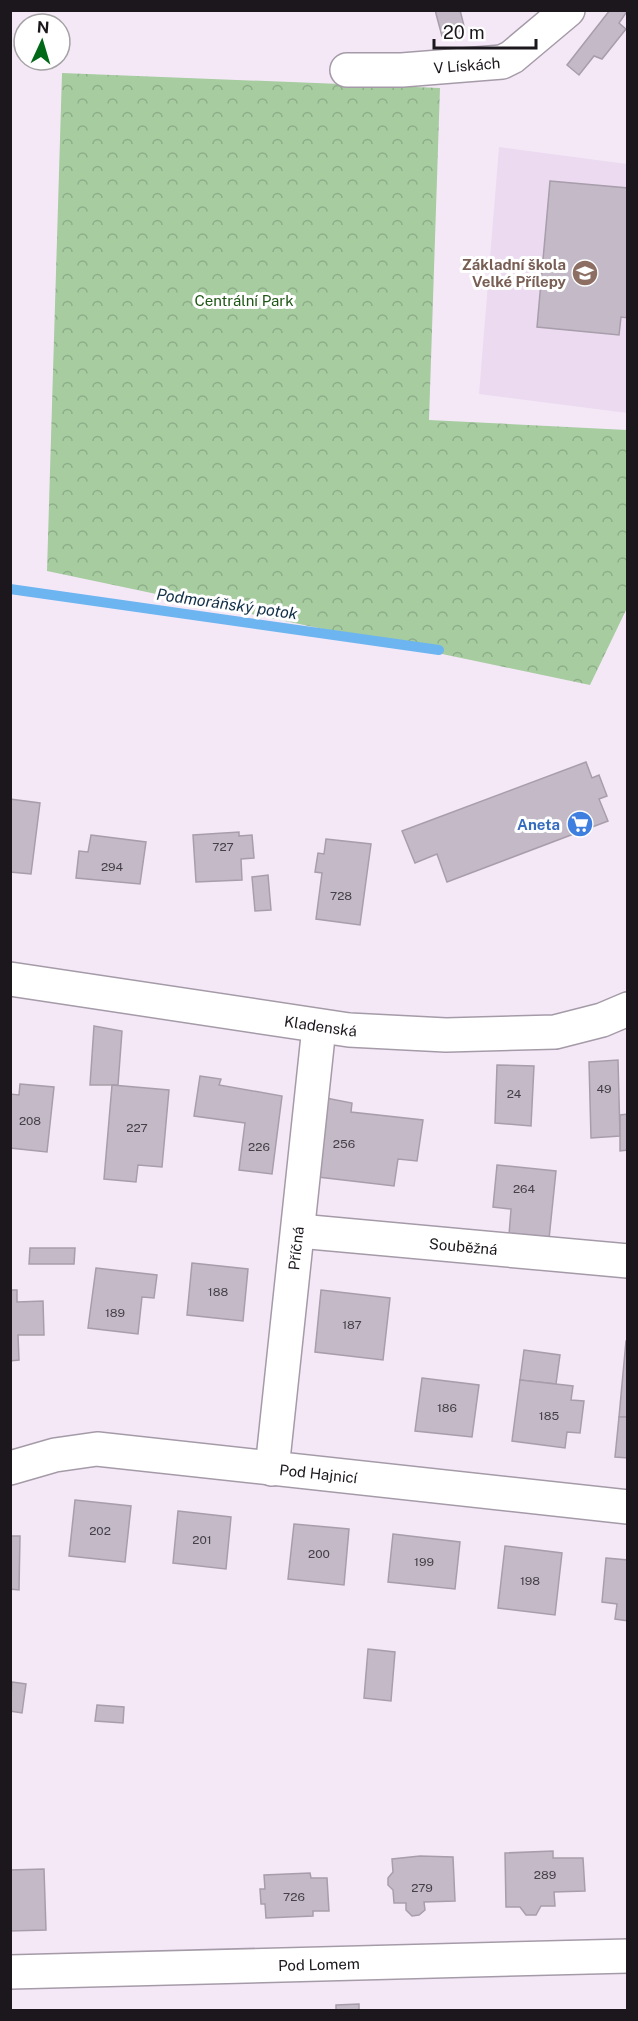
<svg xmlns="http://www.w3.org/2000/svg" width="638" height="2021" font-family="'Public Sans',sans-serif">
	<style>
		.built { fill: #ecdbf0 }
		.park { fill: url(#park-crowns) }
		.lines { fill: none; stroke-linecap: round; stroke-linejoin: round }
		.stream { stroke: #6db5f0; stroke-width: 10 }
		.building { fill: #c3b9c7; stroke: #a89eab; stroke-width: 1.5 }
		.minor-casing { stroke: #a59ba8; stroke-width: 36 }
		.minor { stroke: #fff; stroke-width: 33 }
		.labels { text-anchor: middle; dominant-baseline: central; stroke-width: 6; stroke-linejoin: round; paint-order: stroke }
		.number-label { font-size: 12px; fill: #454047 }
		.street-label { font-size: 15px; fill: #1b171c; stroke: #fff }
		.education-label { font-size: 15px; font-weight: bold; fill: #785e54; stroke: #fff; text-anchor: end }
		.park-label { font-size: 15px; fill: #1f5816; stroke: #fff }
		.shop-label { font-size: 15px; font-weight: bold; fill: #366cbe; stroke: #fff; text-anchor: end }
		.water-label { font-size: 16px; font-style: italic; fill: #113048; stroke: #fff }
	</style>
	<defs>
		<pattern id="park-crowns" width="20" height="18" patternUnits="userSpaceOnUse" patternTransform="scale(1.5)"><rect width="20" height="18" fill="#a6cca0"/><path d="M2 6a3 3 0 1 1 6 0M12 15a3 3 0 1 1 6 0" fill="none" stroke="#8eae89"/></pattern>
	</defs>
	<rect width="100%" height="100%" fill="#f4e8f7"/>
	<!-- built -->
	<polygon class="built" points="499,147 627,164 627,413 479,394"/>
	<!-- park -->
	<polygon class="park" points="62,73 440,88 429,420 627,430 627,608 590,685 47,571"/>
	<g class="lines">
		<!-- stream -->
		<polyline class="stream" points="10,589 439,650"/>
	</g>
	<!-- building -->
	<g class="building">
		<polygon points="435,10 460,10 465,30 442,36"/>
		<polygon points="610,10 628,10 619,23 626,29 602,59 594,56 579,75 567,65"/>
		<polygon points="550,181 628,188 628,318 621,317 619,335 537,327"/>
		<polygon points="586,762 592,778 599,775 607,796 599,799 608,821 447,882 437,854 415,863 402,831"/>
		<polygon points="10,799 40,803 31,874 10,872"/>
		<polygon points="239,832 239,836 252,835 254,858 241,859 242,880 196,882 193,835"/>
		<polygon points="91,835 146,842 140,884 76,878 79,851 88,852"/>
		<polygon points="326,839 371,844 360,925 316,919 322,873 315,872 318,853 324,854"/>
		<polygon points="268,875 271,910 255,911 252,877"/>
		<polygon points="94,1026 122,1031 118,1085 90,1085"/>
		<polygon points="618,1060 620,1136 591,1138 589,1062"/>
		<polygon points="497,1065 534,1066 531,1126 495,1123"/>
		<polygon points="200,1076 221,1079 219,1085 282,1096 272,1174 239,1170 245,1123 194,1116"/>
		<polygon points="20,1084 54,1087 47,1152 10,1148 10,1094 19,1095"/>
		<polygon points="112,1085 169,1090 162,1167 138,1165 136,1182 104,1179"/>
		<polygon points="326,1098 352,1103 351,1112 423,1120 417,1161 398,1159 394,1186 318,1177"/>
		<polygon points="628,1114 628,1150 620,1151 620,1115"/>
		<polygon points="497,1165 556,1171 549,1239 509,1235 511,1209 493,1207"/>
		<polygon points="30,1248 75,1248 74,1264 29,1264"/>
		<polygon points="192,1263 248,1269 243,1321 187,1315"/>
		<polygon points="96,1268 157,1275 154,1298 142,1297 138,1334 88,1328"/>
		<polygon points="10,1290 17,1290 17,1302 43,1301 44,1335 18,1335 19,1360 10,1361"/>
		<polygon points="321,1290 390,1298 383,1360 315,1352"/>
		<polygon points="626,1341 628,1341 628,1417 619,1417"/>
		<polygon points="524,1350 560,1355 556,1384 520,1380"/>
		<polygon points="422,1378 479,1385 472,1437 415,1431"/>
		<polygon points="520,1380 573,1386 571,1400 584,1401 580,1433 567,1432 565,1448 512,1441"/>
		<polygon points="619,1417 628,1417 628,1458 615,1457"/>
		<polygon points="75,1500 131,1506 125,1562 69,1556"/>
		<polygon points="178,1511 231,1517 226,1569 173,1563"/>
		<polygon points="294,1524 349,1529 344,1585 288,1579"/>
		<polygon points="393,1534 460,1542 455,1589 388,1582"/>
		<polygon points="10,1536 20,1536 19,1590 10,1589"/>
		<polygon points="505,1546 562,1553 555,1615 498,1608"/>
		<polygon points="606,1558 628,1560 628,1621 615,1619 617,1604 602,1602"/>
		<polygon points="368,1649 395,1652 391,1701 364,1698"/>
		<polygon points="12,1682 26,1684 22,1713 10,1711"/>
		<polygon points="97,1705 124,1707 123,1723 95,1721"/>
		<polygon points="553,1851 553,1858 583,1858 585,1891 554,1892 555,1906 541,1906 536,1915 526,1915 520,1907 506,1907 505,1853"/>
		<polygon points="420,1856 453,1857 455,1901 424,1902 425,1910 419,1915 412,1916 406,1910 406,1903 394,1903 393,1890 388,1885 388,1878 393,1872 392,1859"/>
		<polygon points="44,1869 46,1930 10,1931 10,1870"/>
		<polygon points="310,1873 311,1878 327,1878 329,1911 313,1911 313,1916 266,1918 265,1904 261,1904 260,1889 265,1889 264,1875"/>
		<polygon points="359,2004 359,2010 336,2010 336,2005"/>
	</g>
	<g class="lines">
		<defs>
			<g id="minor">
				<path id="s1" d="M 347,70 L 402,70 L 502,62 L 512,57 L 568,10"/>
				<path id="s2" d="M 10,979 L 349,1030 L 446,1035 L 555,1032 L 602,1020 L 628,1009"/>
				<path id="s3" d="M 299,1231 L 628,1261"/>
				<path id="s4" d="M 10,1468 L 55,1455 L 97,1449 L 628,1507"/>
				<path id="s5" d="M 272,1469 L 319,1027"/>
				<path id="s6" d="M 10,1972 L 628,1956"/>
			</g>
		</defs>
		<!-- minor casing -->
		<use href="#minor" class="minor-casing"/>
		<!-- minor -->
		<use href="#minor" class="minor"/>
	</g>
	<!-- icons -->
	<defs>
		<symbol id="school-disc" viewBox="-11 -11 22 22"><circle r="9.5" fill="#8d6e63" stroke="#fff"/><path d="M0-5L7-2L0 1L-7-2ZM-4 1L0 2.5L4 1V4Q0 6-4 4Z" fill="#fff"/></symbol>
		<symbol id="supermarket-disc" viewBox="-11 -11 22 22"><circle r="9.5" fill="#3f7fe0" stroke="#fff"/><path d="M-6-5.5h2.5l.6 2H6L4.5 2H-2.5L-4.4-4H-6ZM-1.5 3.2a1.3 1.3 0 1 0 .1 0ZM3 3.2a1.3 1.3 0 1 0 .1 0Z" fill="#fff"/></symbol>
	</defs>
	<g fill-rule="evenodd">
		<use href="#school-disc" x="570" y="258" width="30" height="30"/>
		<use href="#supermarket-disc" x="565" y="809" width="30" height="30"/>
	</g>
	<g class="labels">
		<!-- number labels -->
		<g class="number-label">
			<text x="223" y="847">727</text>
			<text x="112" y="867">294</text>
			<text x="341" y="896">728</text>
			<text x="604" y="1089">49</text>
			<text x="514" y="1094">24</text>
			<text x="30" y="1121">208</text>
			<text x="137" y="1128">227</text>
			<text x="344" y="1144">256</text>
			<text x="259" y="1147">226</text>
			<text x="524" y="1189">264</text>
			<text x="218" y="1292">188</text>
			<text x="115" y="1313">189</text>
			<text x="352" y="1325">187</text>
			<text x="447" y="1408">186</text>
			<text x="549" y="1416">185</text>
			<text x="100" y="1531">202</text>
			<text x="202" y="1540">201</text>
			<text x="319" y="1554">200</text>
			<text x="424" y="1562">199</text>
			<text x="530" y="1581">198</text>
			<text x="545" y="1875">289</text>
			<text x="422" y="1888">279</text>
			<text x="294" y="1897">726</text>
		</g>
		<!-- street labels -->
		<g class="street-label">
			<text stroke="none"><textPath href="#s1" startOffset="120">V Lískách</textPath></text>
			<text stroke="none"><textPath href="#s2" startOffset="314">Kladenská</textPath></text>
			<text stroke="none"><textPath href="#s3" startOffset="165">Souběžná</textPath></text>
			<text stroke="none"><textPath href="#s5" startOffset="222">Příčná</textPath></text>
			<text stroke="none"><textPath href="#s4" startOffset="312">Pod Hajnicí</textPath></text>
			<text stroke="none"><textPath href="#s6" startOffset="309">Pod Lomem</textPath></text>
		</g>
		<!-- education labels -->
		<g class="education-label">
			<text x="566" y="264">Základní škola<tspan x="566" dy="17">Velké Přílepy</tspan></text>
		</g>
		<!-- park labels -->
		<g class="park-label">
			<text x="244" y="300">Centrální Park</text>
		</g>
		<!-- shop labels -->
		<g class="shop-label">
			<text x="560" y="824">Aneta</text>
		</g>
		<!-- water labels -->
		<g class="water-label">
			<text transform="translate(227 604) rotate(8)">Podmoráňský potok</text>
		</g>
	</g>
	<!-- border -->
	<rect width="638" height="2021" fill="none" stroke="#1b171c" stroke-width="24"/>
	<!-- north arrow -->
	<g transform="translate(42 42) rotate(4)"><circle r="28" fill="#ffffff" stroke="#a4a2a4" stroke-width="1.5"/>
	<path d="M0-4.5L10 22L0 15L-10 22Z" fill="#006917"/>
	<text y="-9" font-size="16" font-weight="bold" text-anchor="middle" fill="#1b171c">N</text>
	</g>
	<!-- scale -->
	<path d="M434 39v9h102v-9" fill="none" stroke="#1b171c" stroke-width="3"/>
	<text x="443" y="39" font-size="18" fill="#1b171c" stroke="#ffffff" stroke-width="4.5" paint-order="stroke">20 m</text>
</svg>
